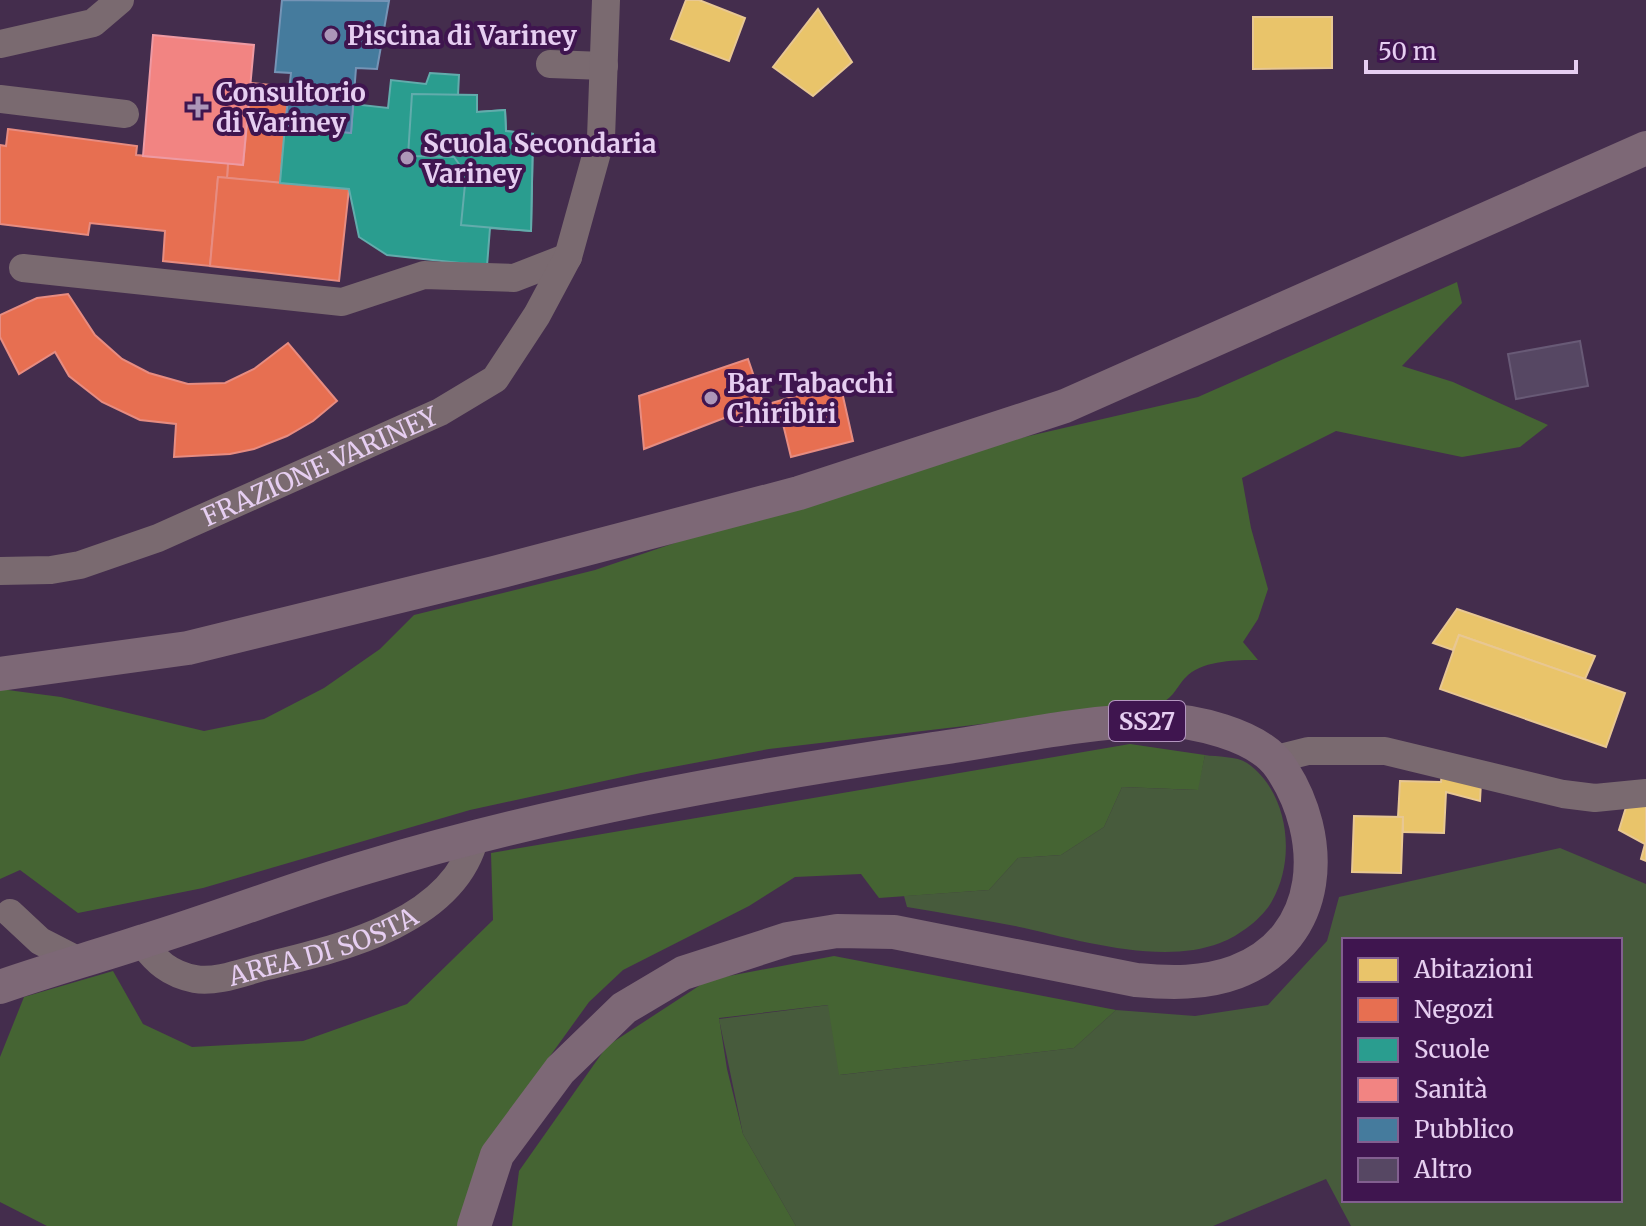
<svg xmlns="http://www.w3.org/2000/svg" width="1646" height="1226" font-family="Merriweather,serif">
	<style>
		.green { fill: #475b3c; fill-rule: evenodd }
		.forest { fill: #456433 }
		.homes { fill: #e9c46a; stroke: #e8c792; stroke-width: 2 }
		.shops { fill: #e76f51; stroke: #e78c81; stroke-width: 2 }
		.schools { fill: #2a9d8f; stroke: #62acac; stroke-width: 2 }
		.health { fill: #f28482; stroke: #ee9aa3; stroke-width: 2 }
		.public { fill: #457b9d; stroke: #7594b6; stroke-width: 2 }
		.building { fill: #564763; stroke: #685a76; stroke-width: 2 }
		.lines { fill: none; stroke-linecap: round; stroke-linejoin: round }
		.minor { stroke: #7a6a70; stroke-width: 28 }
		.major { stroke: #7d6876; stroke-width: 34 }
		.poi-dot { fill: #ad96b8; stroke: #3f154f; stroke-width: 3 }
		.labels { text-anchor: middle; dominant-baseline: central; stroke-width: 8; stroke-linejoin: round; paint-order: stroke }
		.shield { fill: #3f154f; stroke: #b496c0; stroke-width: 2 }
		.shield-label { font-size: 24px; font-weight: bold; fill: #e6cef1 }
		.poi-label { font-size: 26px; font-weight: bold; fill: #e6cef1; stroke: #3f154f; text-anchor: start }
		.street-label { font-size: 26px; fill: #e6cef1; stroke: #3f154f }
	</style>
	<rect width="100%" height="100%" fill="#442d4d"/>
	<!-- green -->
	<g class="green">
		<path d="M 1205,755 C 1217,757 1237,756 1247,763 C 1288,791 1297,858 1272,901 C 1263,918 1239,936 1220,943 C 1160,966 1076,939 1015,926 C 979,919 943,913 907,907 L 904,896 L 989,890 L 1018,858 L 1061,855 L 1104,827 L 1122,787 L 1197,790 Z"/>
		<path d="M 1560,848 L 1646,884 L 1646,1226 L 1351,1226 L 1326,1179 L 1213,1226 L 796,1226 L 743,1134 L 719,1019 L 829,1005 L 840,1075 L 1074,1048 L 1116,1010 L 1195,1016 L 1268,1005 L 1327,941 L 1339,897 ZM 1344,940 L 1620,940 L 1620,1200 L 1344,1200 Z"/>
	</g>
	<!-- forest -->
	<g class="forest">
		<path d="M 1457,282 L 1462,303 L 1402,366 L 1453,382 L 1548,425 L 1520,447 L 1462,457 L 1336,431 L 1242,478 L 1251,528 L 1268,589 L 1258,619 L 1243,642 L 1258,660 C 1237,660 1206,660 1188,675 C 1177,685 1175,697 1161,703 L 769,749 L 641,773 L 470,810 L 203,888 L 78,913 L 20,870 L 0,879 L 0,689 L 61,697 L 204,731 L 264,719 L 324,688 L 380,649 L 414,615 L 595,570 L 908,464 L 1198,397 Z"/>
		<polygon points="1130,744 1205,755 1198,790 1122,787 1104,827 1061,855 1018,858 989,890 879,898 861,874 795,877 749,906 623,970 589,1002 540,1070 463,1226 47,1226 0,1202 0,1057 24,997 113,971 143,1024 192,1047 303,1041 407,1004 493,920 491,853"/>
		<polygon points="834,956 1116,1010 1074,1048 839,1075 828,1005 719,1018 727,1069 743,1134 796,1226 512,1226 519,1171 607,1046 708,980"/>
	</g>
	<!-- homes -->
	<g class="homes">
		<polygon points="686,0 699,0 745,18 729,61 671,39"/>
		<polygon points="818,9 852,62 813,96 773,67"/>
		<polygon points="1253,17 1332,17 1332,68 1253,69"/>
		<polygon points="1457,609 1595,656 1585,679 1459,635 1453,650 1433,643"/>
		<polygon points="1459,635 1625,693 1606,747 1440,689"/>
		<polygon points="1442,771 1481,782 1480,801 1446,792 1444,833 1403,832 1403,817 1398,817 1400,781 1441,782"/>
		<polygon points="1646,803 1646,861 1641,859 1645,844 1619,830 1627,804"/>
		<polygon points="1354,816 1403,817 1401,873 1352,872"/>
	</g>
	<!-- shops -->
	<g class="shops">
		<polygon points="251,83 289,87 280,183 227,178 228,163 243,165"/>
		<polygon points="8,129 137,146 136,155 228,163 227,178 218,177 210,266 163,261 165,231 90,223 88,235 0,224 0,145 6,146"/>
		<polygon points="218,177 349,189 339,281 210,266"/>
		<polygon points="68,294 95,335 122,359 149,373 188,384 225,383 254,369 288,343 337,401 313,421 287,436 254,449 230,454 174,457 176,424 140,420 102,402 69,376 55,352 19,374 0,337 0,315 37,298"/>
		<polygon points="748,359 763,403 644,449 639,396"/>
		<polygon points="840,383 853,441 791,457 783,424 739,426 734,414"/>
	</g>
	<!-- schools -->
	<g class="schools">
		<polygon points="430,73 459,75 458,95 477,95 477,112 505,110 506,131 533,134 531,231 490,228 487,266 387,255 359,237 349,189 280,183 285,126 351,133 353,104 388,108 391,80 426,84"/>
		<polygon points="412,94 477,95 477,112 505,110 506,131 533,134 531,231 461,225 466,174 454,157 408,156"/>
	</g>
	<!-- health -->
	<polygon class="health" points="153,35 254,45 243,165 143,156"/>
	<!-- public -->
	<polygon class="public" points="282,0 389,1 377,69 356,68 351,133 285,126 291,73 275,72"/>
	<!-- building -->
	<polygon class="building" points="1580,341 1588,386 1516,399 1508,354"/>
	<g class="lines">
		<!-- minor -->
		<g class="minor">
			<polyline points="0,44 93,23 120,0"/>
			<polyline points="550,64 604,66"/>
			<polyline points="0,99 125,114"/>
			<polyline points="23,268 342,302 424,275 514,278 568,257"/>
			<path id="s1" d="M 0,571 L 51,570 L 80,565 L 158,538 L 440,412 L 495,379 L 537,315 L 568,257 L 601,138 L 606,0"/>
			<polyline points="1276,759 1308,751 1385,751 1563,794 1595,798 1646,793"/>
			<polyline points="10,913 40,941 77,960"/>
			<path id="s2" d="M 141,942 C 157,962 169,974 195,979 C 217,983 246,971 267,966 C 341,948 454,922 475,837"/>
		</g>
		<!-- major -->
		<g class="major">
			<polyline points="0,674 188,648 494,573 799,493 1065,406 1646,148"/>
			<path d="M 0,987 C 48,970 96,957 144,941 C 219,918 292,889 367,867 C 550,812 739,778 927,750 C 1001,740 1077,722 1152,720 C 1190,719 1259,734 1281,768 C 1327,837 1325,938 1236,972 C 1204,984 1170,983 1136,980 L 894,932 L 837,931 L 788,939 L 683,973 L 624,1008 L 560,1070 L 497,1155 L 474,1226"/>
		</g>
	</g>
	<!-- markers -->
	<g class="poi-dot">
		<circle cx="331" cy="35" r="8"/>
		<path d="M194 95h8v8h8v8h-8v8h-8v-8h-8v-8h8z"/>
		<circle cx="407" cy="158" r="8"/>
		<circle cx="711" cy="398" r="8"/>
	</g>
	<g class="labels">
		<!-- shield labels -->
		<rect class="shield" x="1109" y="701" width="76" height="40" rx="6"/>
		<g class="shield-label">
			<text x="1147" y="721">SS27</text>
		</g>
		<!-- poi labels -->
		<g class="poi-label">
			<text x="347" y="35">Piscina di Variney</text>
			<text x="216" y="92">Consultorio<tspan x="216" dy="30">di Variney</tspan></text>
			<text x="423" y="143">Scuola Secondaria<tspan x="423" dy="30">Variney</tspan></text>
			<text x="727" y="383">Bar Tabacchi<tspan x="727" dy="30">Chiribiri</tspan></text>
		</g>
		<!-- street labels -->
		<g class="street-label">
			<text stroke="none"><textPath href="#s1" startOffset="340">FRAZIONE VARINEY</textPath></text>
			<text stroke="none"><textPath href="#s2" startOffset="200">AREA DI SOSTA</textPath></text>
		</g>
	</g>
	<!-- legend -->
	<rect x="1342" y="938" width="280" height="264" fill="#3f154f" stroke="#825f90" stroke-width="2"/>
	<rect x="1358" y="958" width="40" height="24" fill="#e9c46a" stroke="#825f90" stroke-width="2"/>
	<text x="1414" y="978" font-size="24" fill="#e6cef1">Abitazioni</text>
	<rect x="1358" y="998" width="40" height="24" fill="#e76f51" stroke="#825f90" stroke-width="2"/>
	<text x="1414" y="1018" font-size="24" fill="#e6cef1">Negozi</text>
	<rect x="1358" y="1038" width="40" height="24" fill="#2a9d8f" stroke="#825f90" stroke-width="2"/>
	<text x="1414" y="1058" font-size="24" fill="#e6cef1">Scuole</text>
	<rect x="1358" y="1078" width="40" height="24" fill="#f28482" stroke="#825f90" stroke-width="2"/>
	<text x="1414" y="1098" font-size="24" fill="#e6cef1">Sanità</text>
	<rect x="1358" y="1118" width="40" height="24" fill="#457b9d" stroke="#825f90" stroke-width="2"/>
	<text x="1414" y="1138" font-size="24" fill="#e6cef1">Pubblico</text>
	<rect x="1358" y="1158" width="40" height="24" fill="#564763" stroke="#825f90" stroke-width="2"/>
	<text x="1414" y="1178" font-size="24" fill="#e6cef1">Altro</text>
	<!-- scale -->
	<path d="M1366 60v12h210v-12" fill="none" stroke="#e6cef1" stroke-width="4"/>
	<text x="1378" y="60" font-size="24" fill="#e6cef1" stroke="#3f154f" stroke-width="6" paint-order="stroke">50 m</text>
</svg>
